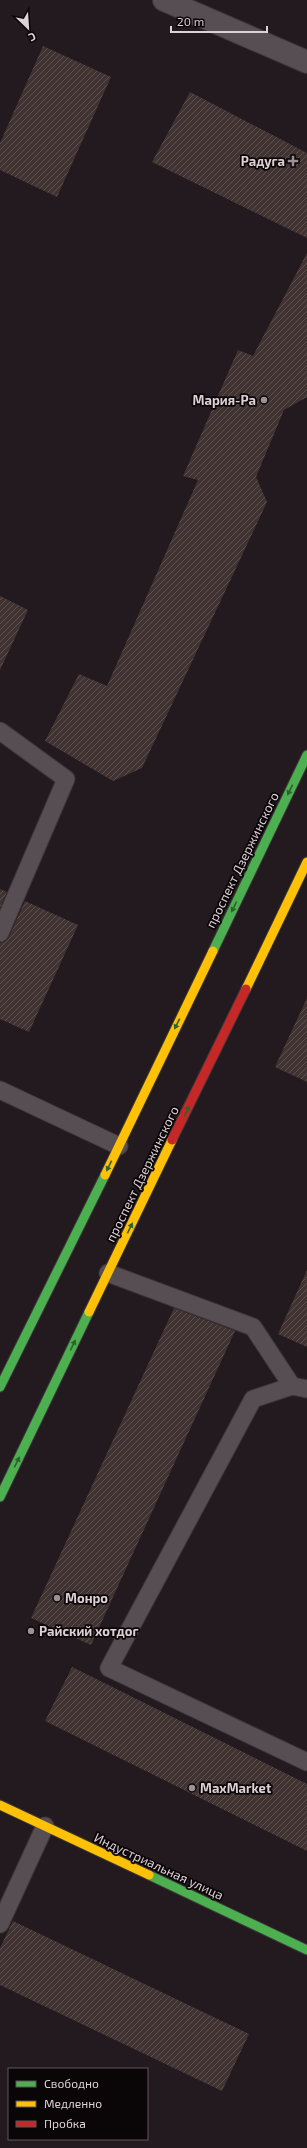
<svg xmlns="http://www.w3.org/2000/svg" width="307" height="2148" font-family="'Exo 2',sans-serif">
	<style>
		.building { fill: url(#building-hatch) }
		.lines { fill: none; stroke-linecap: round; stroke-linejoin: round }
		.lane-casing { stroke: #3d3739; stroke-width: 19 }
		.street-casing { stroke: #3d3739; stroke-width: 24 }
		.fast-casing { stroke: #3d3739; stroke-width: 11 }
		.slow-casing { stroke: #3d3739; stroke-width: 11 }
		.jam-casing { stroke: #3d3739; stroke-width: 11 }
		.lane { stroke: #564e52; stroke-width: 17 }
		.street { stroke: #564e52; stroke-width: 22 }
		.fast { stroke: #4caf50; stroke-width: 9 }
		.slow { stroke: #ffc107; stroke-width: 9 }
		.jam { stroke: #c62828; stroke-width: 9 }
		.oneway { fill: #2e622f }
		.poi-dot { fill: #9c9196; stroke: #0a0507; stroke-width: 1.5 }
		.labels { text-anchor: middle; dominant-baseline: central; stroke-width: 3.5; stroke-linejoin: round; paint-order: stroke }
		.poi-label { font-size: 13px; font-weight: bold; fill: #ddd1d6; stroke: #0a0507; text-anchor: start }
		.street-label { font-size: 13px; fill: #ddd1d6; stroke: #0a0507 }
	</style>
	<defs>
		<pattern id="building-hatch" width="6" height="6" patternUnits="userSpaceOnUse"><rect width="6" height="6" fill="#423333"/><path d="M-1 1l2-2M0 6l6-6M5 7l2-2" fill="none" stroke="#5d5050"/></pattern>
	</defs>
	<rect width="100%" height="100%" fill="#221a1e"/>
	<!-- building -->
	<g class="building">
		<polygon points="43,46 111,77 57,197 0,170 0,143"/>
		<polygon points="190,92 307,153 307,238 152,162"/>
		<polygon points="307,253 307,397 284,410 256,477 267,502 142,768 113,781 45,741 79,674 107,686 198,480 183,476 238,350 253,356"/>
		<polygon points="0,596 28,610 0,670"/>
		<polygon points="0,889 7,892 0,908"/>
		<polygon points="25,901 78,925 29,1032 0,1019 0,943 6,941 9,937"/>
		<polygon points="307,998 307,1082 275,1067"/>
		<polygon points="307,1270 307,1347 278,1334"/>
		<polygon points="174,1308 235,1331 91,1645 31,1618"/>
		<polygon points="72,1667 307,1784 307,1851 45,1721"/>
		<polygon points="13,1921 249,2034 222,2091 0,1985 0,1948"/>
	</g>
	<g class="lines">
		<defs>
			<g id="lane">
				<polyline points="0,731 66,779 0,933"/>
				<polyline points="0,1090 119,1146"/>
				<polyline points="108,1273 253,1327 292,1386"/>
				<polyline points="307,1389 292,1386 253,1399 109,1668 307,1762"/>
				<polyline points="0,1924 45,1826"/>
			</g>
			<polyline id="street" points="164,0 307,62"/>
			<g id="fast">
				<polyline points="213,951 307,755"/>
				<polyline points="0,1387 105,1175"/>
				<polyline points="0,1497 89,1312"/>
				<polyline points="149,1875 307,1950"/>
			</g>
			<g id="slow">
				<polyline points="246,989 307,862"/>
				<polyline points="105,1175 213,951"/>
				<polyline points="89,1312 172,1140"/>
				<polyline points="0,1805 149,1875"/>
			</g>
			<polyline id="jam" points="172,1140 246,989"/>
		</defs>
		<!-- lane casing -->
		<use href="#lane" class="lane-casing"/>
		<!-- street casing -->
		<use href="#street" class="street-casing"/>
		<!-- fast casing -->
		<use href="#fast" class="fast-casing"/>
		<!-- slow casing -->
		<use href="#slow" class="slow-casing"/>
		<!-- jam casing -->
		<use href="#jam" class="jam-casing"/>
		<!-- lane -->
		<use href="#lane" class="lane"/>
		<!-- street -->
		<use href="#street" class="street"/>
		<!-- fast -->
		<use href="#fast" class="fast"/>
		<!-- slow -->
		<use href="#slow" class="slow"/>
		<!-- jam -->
		<use href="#jam" class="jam"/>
	</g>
	<!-- one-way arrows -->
	<defs><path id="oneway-solid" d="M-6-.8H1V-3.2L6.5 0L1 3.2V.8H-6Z"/></defs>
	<g class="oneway">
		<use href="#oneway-solid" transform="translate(290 790) rotate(116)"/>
		<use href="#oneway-solid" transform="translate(234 907) rotate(116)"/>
		<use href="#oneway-solid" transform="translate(177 1024) rotate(116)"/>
		<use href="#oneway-solid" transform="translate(187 1111) rotate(-64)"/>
		<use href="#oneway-solid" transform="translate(109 1166) rotate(116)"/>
		<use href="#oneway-solid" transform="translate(130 1228) rotate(-64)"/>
		<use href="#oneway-solid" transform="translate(73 1345) rotate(-64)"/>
		<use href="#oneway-solid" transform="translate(17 1462) rotate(-64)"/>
	</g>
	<!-- markers -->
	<g class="poi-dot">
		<path d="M291 155h4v4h4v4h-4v4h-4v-4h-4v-4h4z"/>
		<circle cx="264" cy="400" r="4"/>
		<circle cx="57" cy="1598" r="4"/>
		<circle cx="31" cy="1631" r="4"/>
		<circle cx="192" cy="1788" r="4"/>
	</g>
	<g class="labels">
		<!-- poi labels -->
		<g class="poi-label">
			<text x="285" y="161" text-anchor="end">Радуга</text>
			<text x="256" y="400" text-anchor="end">Мария-Ра</text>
			<text x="65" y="1598">Монро</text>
			<text x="39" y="1631">Райский хотдог</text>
			<text x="200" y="1788">MaxMarket</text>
		</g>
		<!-- street labels -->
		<g class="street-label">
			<text transform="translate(242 860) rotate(-64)">проспект Дзержинского</text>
			<text transform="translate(142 1174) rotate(-64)">проспект Дзержинского</text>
			<text transform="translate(159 1866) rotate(25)">Индустриальная улица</text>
		</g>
	</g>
	<!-- legend -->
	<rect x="8" y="2068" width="140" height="72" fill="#0a0507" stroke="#5e575a"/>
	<rect x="16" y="2081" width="20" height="6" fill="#4caf50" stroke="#5e575a"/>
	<text x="44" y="2088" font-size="12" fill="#ddd1d6">Свободно</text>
	<rect x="16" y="2101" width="20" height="6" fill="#ffc107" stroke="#5e575a"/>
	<text x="44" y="2108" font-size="12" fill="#ddd1d6">Медленно</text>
	<rect x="16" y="2121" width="20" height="6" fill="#c62828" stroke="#5e575a"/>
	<text x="44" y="2128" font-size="12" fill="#ddd1d6">Пробка</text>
	<!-- north arrow -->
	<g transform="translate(28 28) rotate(155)" stroke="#0a0507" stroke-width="3" paint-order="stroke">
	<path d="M0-3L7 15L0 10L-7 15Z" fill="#ddd1d6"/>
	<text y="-6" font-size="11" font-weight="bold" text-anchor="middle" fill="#ddd1d6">С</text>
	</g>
	<!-- scale -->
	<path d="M171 26v6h96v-6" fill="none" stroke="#ddd1d6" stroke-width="2"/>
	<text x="177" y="26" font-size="12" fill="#ddd1d6" stroke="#0a0507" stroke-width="3" paint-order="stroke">20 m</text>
</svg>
